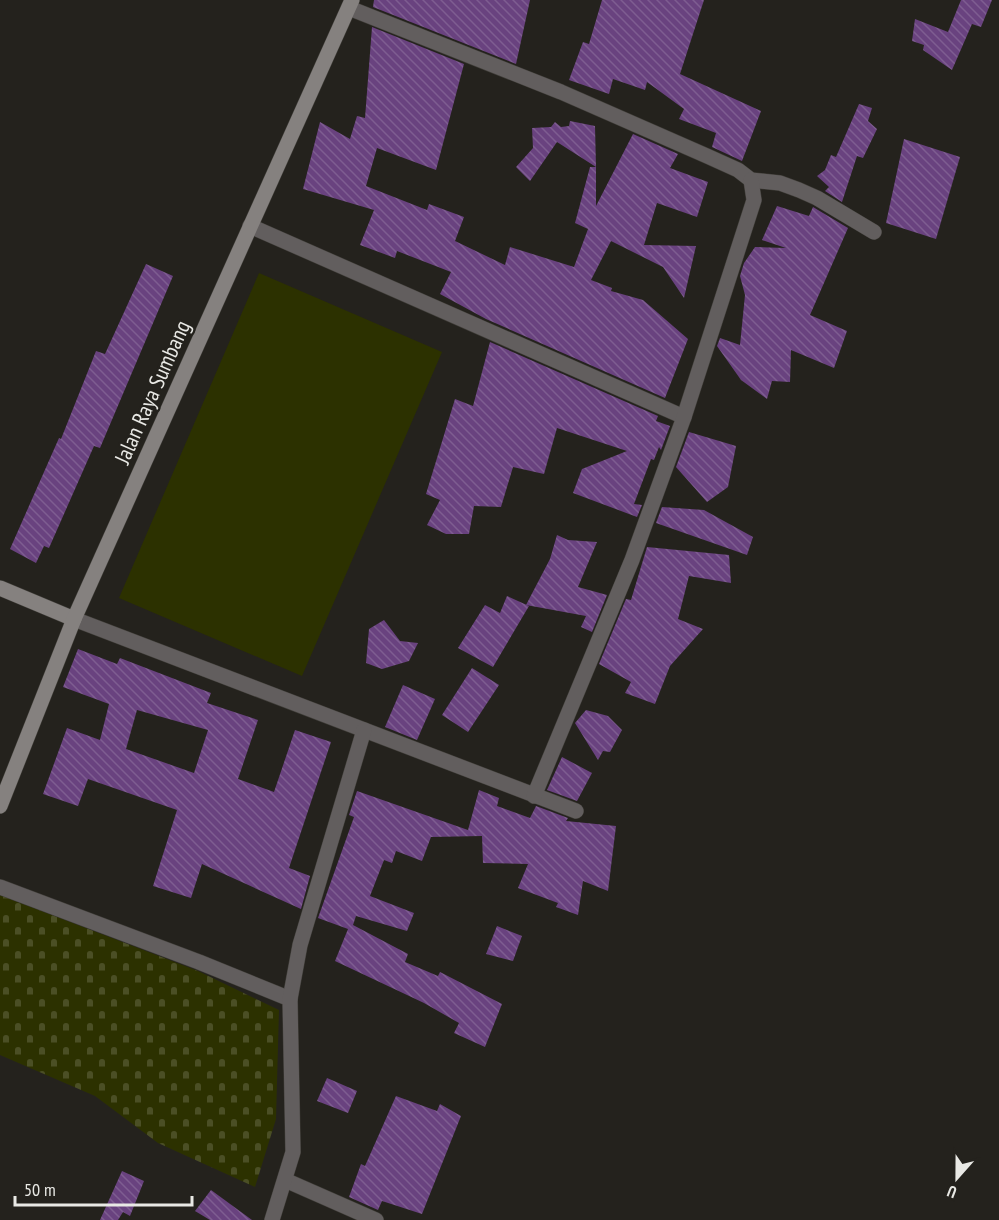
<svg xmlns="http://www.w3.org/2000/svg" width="999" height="1220" font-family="'PT Sans Narrow',sans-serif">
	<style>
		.cemetery { fill: url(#cemetery-stones) }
		.green { fill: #2c3100 }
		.building { fill: url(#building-back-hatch); fill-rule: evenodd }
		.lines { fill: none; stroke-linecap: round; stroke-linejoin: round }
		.street-casing { stroke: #403e39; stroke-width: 16 }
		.secondary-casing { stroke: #403e39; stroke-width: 16 }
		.street { stroke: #625e5e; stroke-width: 15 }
		.secondary { stroke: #85817f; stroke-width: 15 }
		.labels { text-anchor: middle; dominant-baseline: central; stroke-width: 4.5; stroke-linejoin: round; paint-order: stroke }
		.street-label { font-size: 22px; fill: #e9e9e5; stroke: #24221d }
	</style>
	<defs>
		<pattern id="cemetery-stones" width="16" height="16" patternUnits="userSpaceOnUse" patternTransform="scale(1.5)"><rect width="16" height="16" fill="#2c3100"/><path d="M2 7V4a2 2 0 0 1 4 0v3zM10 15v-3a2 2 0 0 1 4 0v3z" fill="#4b4f25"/></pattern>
		<pattern id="building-back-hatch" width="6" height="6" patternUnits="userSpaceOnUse" patternTransform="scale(1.5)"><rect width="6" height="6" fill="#69427f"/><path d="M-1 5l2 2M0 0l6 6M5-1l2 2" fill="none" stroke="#7e5d91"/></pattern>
	</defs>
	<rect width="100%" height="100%" fill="#24221d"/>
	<!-- cemetery -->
	<polygon class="cemetery" points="0,895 198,971 279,1010 276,1119 255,1187 158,1143 95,1096 0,1055"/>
	<!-- green -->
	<polygon class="green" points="259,273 442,352 302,676 119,598"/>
	<!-- building -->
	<g class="building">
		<polygon points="374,0 530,0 516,64 373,7"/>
		<polygon points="602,0 704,0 680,74 761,111 742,161 712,147 716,133 679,119 684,109 647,82 645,90 613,79 609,94 569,80 583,42 589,44"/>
		<polygon points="961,0 992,0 981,27 972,24 952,70 923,50 924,45 912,41 915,19 948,32"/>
		<polygon points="372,27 464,64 436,170 377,148 366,186 427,210 429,204 464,217 455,241 505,265 510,247 574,267 588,229 575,223 590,167 596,167 596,206 633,134 678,154 670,168 708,182 697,217 657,203 644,245 696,246 684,298 663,267 611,241 591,280 612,288 611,291 643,300 688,339 665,398 486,319 440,294 451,272 397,251 395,258 360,245 374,210 303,189 320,122 350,139 357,116 365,118"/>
		<polygon points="859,104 872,108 868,121 877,129 863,158 857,156 842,202 825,191 829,187 817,176 825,170 831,155 836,157"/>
		<polygon points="570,121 595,126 596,167 557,142 530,181 516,167 533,148 532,128 551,127 555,122 561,127 569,126"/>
		<polygon points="904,139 960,157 936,239 886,223"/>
		<polygon points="777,206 809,216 813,207 848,228 810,315 847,331 834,368 791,350 790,382 772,381 767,399 741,380 717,346 720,338 740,345 745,295 740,276 744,263 755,247 786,248 762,240"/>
		<polygon points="146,264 173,276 100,448 94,446 49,548 44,546 36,563 10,549 59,438 61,439 96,351 105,354"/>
		<polygon points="490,342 658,416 656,421 670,426 661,450 659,447 654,460 651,459 634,504 642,505 637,517 573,493 582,469 627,451 557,428 544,474 513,467 501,507 474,506 469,534 446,534 427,525 440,500 426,494 455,399 473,406"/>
		<polygon points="689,432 736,446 728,487 707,502 676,467"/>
		<polygon points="662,507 704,510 753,537 747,555 656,523"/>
		<polygon points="557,535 568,540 597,542 578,587 607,595 592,632 581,627 586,616 526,605 550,559"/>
		<polygon points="647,547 729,555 731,583 689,576 678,619 703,629 670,666 655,704 625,693 631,682 599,664 626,599 631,600"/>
		<polygon points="507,596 529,606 493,667 458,648 485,605 500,613"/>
		<polygon points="384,620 400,641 418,643 409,661 382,669 366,663 369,629"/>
		<path d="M 78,649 L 117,664 L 120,658 L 211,693 L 207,703 L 258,720 L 238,779 L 274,792 L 295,730 L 331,742 L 289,868 L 310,876 L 301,909 L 202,864 L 191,898 L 153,886 L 177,810 L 88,779 L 78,806 L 43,794 L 67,728 L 100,740 L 109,704 L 63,687 ZM 137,710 L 208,730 L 194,773 L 126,749 Z"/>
		<polygon points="472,668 499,685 468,732 442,715"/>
		<polygon points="403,685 435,699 417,740 385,727"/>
		<polygon points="586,710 608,716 622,730 610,752 603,751 598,760 575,723"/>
		<polygon points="562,757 592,773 577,801 547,790"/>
		<polygon points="479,790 499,798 497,806 530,818 536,806 568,818 566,821 616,826 608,891 583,881 578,915 556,907 558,903 518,888 528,864 483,863 482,836 431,837 422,861 396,851 392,863 384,860 370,896 414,913 407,931 356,916 353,925 408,954 405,962 438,976 440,972 502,1004 485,1047 454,1033 459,1023 424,1003 335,961 348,929 318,918 354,817 349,815 357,791 468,830"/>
		<polygon points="497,926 522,936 513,961 486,954"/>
		<polygon points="327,1078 357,1091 348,1113 317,1101"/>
		<polygon points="396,1096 437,1111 440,1104 461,1116 422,1214 382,1201 378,1210 349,1197 361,1164 365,1166"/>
		<polygon points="122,1171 144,1181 130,1216 123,1212 118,1220 100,1220"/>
		<polygon points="211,1190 252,1220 210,1220 195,1211"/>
	</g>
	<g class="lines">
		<defs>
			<g id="street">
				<polyline points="349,8 561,92 707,156 738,170 751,180 780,183 799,190 817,198 874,232"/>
				<polyline points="250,226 684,417"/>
				<polyline points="74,619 576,811"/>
				<polyline points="534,796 632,560 684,417 754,200 751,180"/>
				<polyline points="0,887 199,962 290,999"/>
				<polyline points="285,1180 376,1220"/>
				<polyline points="272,1220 293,1152 290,999 300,945 364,730"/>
			</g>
			<g id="secondary">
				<polyline points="0,588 74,619"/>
				<polyline points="0,806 74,619 352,0"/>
			</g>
		</defs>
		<!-- street casing -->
		<use href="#street" class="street-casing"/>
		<!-- secondary casing -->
		<use href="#secondary" class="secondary-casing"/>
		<!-- street -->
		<use href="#street" class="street"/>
		<!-- secondary -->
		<use href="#secondary" class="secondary"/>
	</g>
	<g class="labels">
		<!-- street labels -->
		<g class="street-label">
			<text transform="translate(152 392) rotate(-66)">Jalan Raya Sumbang</text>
		</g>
	</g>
	<!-- north arrow -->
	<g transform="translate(957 1178) rotate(201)" stroke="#24221d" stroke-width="4.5" paint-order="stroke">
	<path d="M0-4.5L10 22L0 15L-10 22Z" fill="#e9e9e5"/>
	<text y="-9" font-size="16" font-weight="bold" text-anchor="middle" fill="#e9e9e5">U</text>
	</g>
	<!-- scale -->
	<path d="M15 1196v9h177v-9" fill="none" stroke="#e9e9e5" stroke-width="3"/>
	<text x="24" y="1196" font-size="18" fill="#e9e9e5" stroke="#24221d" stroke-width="4.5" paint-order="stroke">50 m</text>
</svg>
